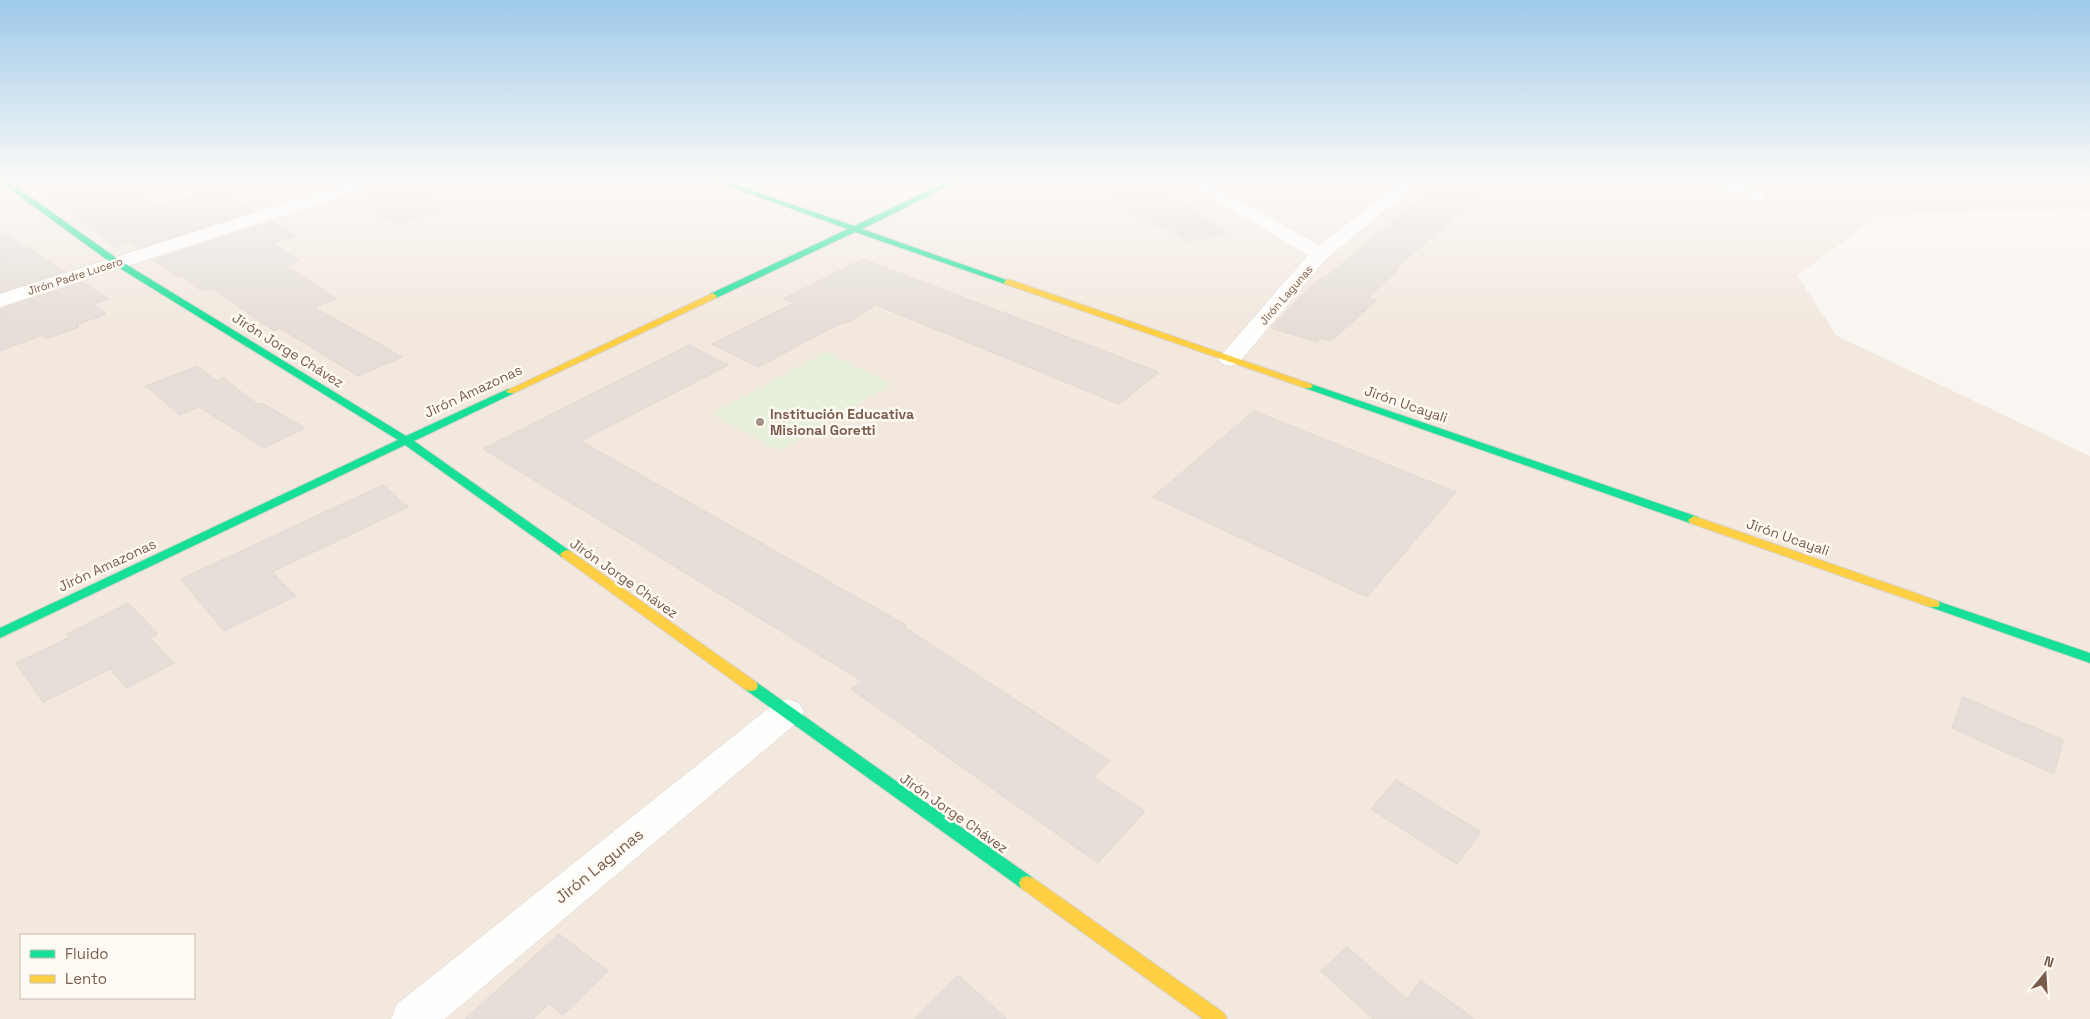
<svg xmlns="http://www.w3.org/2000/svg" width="2090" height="1019" font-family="'Space Grotesk',sans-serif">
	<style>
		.residential { fill: #f2e8de; fill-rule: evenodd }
		.green { fill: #e7f0db }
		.building { fill: #e6ded7; stroke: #e2d8d2 }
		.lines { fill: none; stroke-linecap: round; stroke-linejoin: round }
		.street-casing { stroke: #d7d1cb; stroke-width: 1 }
		.fast-casing { stroke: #d9d2cb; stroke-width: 2 }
		.slow-casing { stroke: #d9d2cb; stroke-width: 2 }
		.street { fill: #fefefd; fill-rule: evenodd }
		.fast { fill: #16e098; fill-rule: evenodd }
		.slow { fill: #ffcf43; fill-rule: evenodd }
		.poi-dot { fill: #a69286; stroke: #fffaf3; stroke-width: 2 }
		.labels { text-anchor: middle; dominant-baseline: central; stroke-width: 5; stroke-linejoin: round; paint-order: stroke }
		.far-street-label { font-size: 11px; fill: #7a5c4d; stroke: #fffaf3 }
		.street-label { font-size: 14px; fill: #7a5c4d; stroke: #fffaf3 }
		.poi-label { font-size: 14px; font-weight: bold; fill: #7a5c4d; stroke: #fffaf3; text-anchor: start }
		.near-street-label { font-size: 16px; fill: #7a5c4d; stroke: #fffaf3 }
	</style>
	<rect width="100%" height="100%" fill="#f9f5f0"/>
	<!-- residential -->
	<path class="residential" d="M 0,179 L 2090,179 L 2090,212 L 2081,210 L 1882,214 L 1797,275 L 1837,336 L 2090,456 L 2090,1019 L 0,1019 ZM 21,935 L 194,935 L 194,998 L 21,998 Z"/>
	<!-- green -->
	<polygon class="green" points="826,352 892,384 779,451 712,414"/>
	<!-- building -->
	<g class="building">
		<polygon points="27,179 121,179 159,206 219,188 254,211 138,248 130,242 116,247"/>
		<polygon points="1440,182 1480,194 1395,269 1398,270 1368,298 1377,300 1331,341 1320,338 1317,342 1271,328 1307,290 1323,277 1326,277"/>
		<polygon points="409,184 452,206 398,224 355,201"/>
		<polygon points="1149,184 1185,205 1226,232 1188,242 1166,226 1160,228 1107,195"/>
		<polygon points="272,222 295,236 272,243 299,261 287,266 337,299 314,307 402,357 358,376 280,328 274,331 212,288 202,291 180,275 177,277 154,260"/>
		<polygon points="0,231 65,271 0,292"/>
		<polygon points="863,259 1159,372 1119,404 876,305 851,321 839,324 758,367 712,344 794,303 783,299"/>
		<polygon points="82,282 109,299 93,304 106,314 76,325 79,327 46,339 42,335 0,351 0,309"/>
		<polygon points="689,345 728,365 581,441 906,625 904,627 1110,761 1093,777 1145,811 1098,863 851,689 862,681 483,449"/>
		<polygon points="197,366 217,381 224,378 258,405 262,403 305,428 264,448 199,407 180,415 146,386"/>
		<polygon points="1254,411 1456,492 1367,597 1153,497"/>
		<polygon points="383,485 408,507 272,572 296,596 224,631 181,579"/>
		<polygon points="128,603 158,634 150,638 174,663 127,688 110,669 43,702 16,663 70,637 67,634"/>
		<polygon points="1963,697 2063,740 2054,774 1952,728"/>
		<polygon points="1396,780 1481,832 1457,864 1371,809"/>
		<polygon points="559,934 608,971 563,1015 549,1004 533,1019 465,1019"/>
		<polygon points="1347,947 1407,999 1420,980 1475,1019 1373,1019 1321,971"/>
		<polygon points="958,975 1007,1019 915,1019"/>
	</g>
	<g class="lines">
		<defs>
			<g id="street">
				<polygon points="360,179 388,179 385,183 0,307 0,294"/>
				<polygon points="1180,179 1202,179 1319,245 1404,179 1425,179 1327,258 1238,364 1230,366 1222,364 1218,359 1222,354 1308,255"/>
				<polygon points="1702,179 1729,179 1764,192 1767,196 1764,200 1752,200 1705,183"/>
				<polygon points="787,699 799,703 804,712 799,721 445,1019 391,1019 397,1004 775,703"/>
			</g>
			<g id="fast">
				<polygon points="0,179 5,179 119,260 406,436 508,389 514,389 516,391 514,393 414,441 570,551 572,554 570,557 562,557 405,445 0,638 0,628 398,440 113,264 0,182"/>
				<polygon points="708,179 719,179 854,226 953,179 963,179 862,229 1012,282 1008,285 1005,284 855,232 716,298 710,298 710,294 848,229"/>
				<polygon points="1308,383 1698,517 1700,520 1698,523 1690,523 1305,388 1303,386 1305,384"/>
				<polygon points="1934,600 2090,653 2090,663 1930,607 1928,604 1930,601"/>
				<polygon points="751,681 756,682 1033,878 1035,883 1033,888 1027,890 1021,888 746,690 744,686 746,682"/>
			</g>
			<g id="slow">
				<polygon points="1008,279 1311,384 1313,386 1311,388 1305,388 1005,284 1004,282"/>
				<polygon points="713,293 717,296 716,298 514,393 508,393 506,391"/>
				<polygon points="1694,516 1938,601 1940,604 1938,607 1930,607 1690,523 1688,520"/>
				<polygon points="566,550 570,551 756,682 758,686 756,690 751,691 746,690 562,557 560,554"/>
				<polygon points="1027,876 1033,878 1224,1013 1227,1019 1203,1019 1021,888 1019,883 1021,878"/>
			</g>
		</defs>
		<!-- street casing -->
		<use href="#street" class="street-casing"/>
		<!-- fast casing -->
		<use href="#fast" class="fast-casing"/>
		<!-- slow casing -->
		<use href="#slow" class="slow-casing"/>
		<!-- street -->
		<use href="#street" class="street"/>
		<!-- fast -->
		<use href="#fast" class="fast"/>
		<!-- slow -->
		<use href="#slow" class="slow"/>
	</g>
	<!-- sky -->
	<linearGradient id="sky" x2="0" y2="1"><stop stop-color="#9ec9e9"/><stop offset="0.56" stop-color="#fcfaf8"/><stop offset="1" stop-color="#fcfaf8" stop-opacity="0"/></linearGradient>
	<rect width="2090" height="322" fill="url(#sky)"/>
	<!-- markers -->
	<circle class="poi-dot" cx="760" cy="422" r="5"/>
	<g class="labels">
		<!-- far-street labels -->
		<g class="far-street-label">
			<text transform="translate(75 276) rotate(-18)">Jirón Padre Lucero</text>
			<text transform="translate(1286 295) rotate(-49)">Jirón Lagunas</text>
		</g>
		<!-- street labels -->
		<g class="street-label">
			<text transform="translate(288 350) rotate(32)">Jirón Jorge Chávez</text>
			<text transform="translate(473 391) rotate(-25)">Jirón Amazonas</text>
			<text transform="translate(1406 404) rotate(19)">Jirón Ucayali</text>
			<text transform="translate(1788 537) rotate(19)">Jirón Ucayali</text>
			<text transform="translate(107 565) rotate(-25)">Jirón Amazonas</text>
			<text transform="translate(624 578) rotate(35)">Jirón Jorge Chávez</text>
			<text transform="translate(954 813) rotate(35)">Jirón Jorge Chávez</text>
		</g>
		<!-- poi labels -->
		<g class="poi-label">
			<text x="770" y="414">Institución Educativa<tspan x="770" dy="16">Misional Goretti</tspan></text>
		</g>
		<!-- near-street labels -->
		<g class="near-street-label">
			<text transform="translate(599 866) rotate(-39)">Jirón Lagunas</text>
		</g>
	</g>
	<!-- legend -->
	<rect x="20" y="934" width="175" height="65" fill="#fffaf3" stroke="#cabbb1"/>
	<rect x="30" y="950" width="25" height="8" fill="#16e098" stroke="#cabbb1"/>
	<text x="65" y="959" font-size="15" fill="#7a5c4d">Fluido</text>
	<rect x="30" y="975" width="25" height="8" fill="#ffcf43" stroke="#cabbb1"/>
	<text x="65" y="984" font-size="15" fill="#7a5c4d">Lento</text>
	<!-- north arrow -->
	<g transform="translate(2045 974) rotate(18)" stroke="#fffaf3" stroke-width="4" paint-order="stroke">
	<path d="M0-4L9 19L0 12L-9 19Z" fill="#7a5c4d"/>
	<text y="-8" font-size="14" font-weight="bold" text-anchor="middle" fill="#7a5c4d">N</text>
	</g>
</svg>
